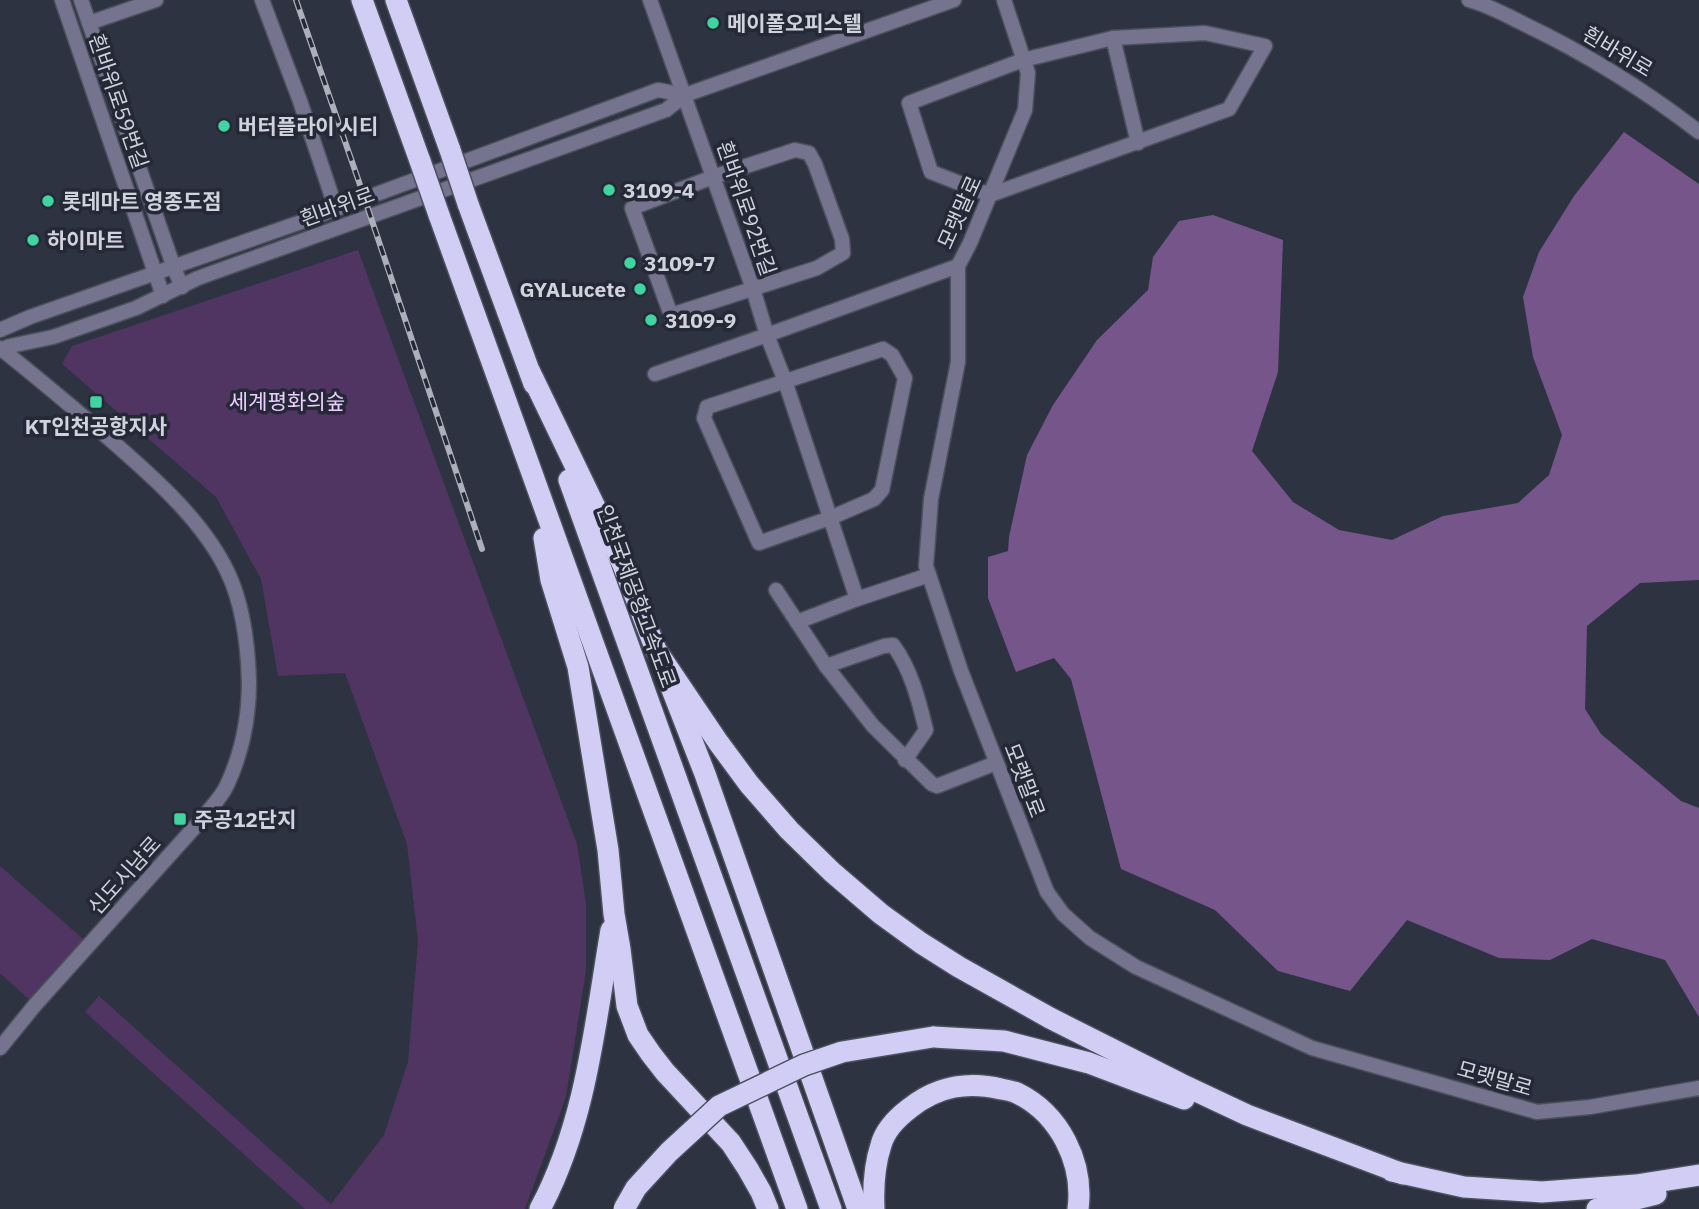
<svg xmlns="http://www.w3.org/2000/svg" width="1699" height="1209" font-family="'IBM Plex Sans','Noto Sans KR',sans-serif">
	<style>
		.green { fill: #503461 }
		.forest { fill: #76558b }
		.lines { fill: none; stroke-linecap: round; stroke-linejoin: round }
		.minor-casing { stroke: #4b505d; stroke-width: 17 }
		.tertiary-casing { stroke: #4b505d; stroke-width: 17 }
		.motorway-casing { stroke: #4b505d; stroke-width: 24 }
		.minor { stroke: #76738e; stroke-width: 14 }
		.tertiary { stroke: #76738e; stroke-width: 14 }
		.motorway { stroke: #d2cdf5; stroke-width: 21 }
		.rail-casing { stroke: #acb0ba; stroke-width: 6 }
		.rail { stroke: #252937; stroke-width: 3.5; stroke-dasharray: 10; stroke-linecap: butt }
		.motorway-bridge-casing { stroke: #4b505d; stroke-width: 24; stroke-linecap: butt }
		.motorway-bridge { stroke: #d2cdf5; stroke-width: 21 }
		.poi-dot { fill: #40d4a1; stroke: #252937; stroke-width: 2.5 }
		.labels { text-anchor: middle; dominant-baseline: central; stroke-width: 7; stroke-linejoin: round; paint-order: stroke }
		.poi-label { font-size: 21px; font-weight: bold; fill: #d0d3dc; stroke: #252937; text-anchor: start }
		.street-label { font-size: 21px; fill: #d0d3dc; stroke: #252937 }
		.park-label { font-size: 21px; fill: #ebceff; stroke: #252937 }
	</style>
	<rect width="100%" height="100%" fill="#2e3341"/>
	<!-- green -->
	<g class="green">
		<polygon points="358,250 577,844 586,904 586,971 566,1097 525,1209 305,1209 85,1012 99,996 331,1204 384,1135 408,1062 418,941 407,844 345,673 278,676 261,579 216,497 62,364 72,346"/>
		<polygon points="0,866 90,945 35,1005 0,973"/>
	</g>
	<!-- forest -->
	<polygon class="forest" points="1624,132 1699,184 1699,580 1640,583 1587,626 1585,709 1601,734 1681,801 1699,808 1699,1017 1665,960 1592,939 1550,960 1499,958 1407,920 1350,991 1278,971 1215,910 1121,869 1071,679 1054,658 1016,672 988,598 988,557 1008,551 1009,537 1027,455 1053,405 1097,340 1148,290 1153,257 1179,221 1213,215 1283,240 1278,372 1252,451 1293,502 1339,530 1392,540 1443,516 1518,503 1549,475 1562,435 1533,357 1523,297 1539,252 1574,196"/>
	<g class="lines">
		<defs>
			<g id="minor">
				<polyline points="62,0 163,296"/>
				<polyline points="81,0 174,268 182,287"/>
				<polyline points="262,0 300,101 336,209"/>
				<polyline points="650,0 753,289 767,335 785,381 857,599"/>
				<polyline points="1004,0 1028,73 1025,110 970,243 958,266 958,362 931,499 926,566 961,671 1047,892 1063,914 1090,938 1136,967 1312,1048 1537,1112 1590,1107 1699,1088"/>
				<polyline points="89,23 156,0"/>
				<polygon points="1205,33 1265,46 1229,109 990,195 931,172 909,103 1023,60 1113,38"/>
				<polyline points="1113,38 1138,143"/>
				<polygon points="795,150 809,153 815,164 842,239 843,253 817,268 671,315 632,208 713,177"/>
				<polygon points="883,349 892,355 905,378 882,490 874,499 830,518 759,543 704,418 707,407"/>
				<polyline points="655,374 767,335 958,266"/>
				<polyline points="776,590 826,666 873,726 932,784 937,786 996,763"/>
				<polyline points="797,622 857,599 929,575"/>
				<path d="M 826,666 L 884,646 L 893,645 C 911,669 919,701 926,730 L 905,760"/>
			</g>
			<g id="tertiary">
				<path d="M 1469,0 C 1488,5 1506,15 1524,24 C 1589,55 1642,88 1699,132"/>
				<polyline points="0,330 30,317 301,222 658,90 685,95"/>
				<path d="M 0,348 C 33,374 65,401 98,429 C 144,469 202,517 228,573 C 244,607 248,646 249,682 C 249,716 242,753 227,785 C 222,797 210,808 202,819 L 35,1005 L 0,1048"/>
				<polyline points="0,350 10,346 53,337 136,308 198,278 666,110 685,95 954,0"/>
			</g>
			<g id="motorway">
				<polyline points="362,0 420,161"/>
				<polyline points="396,0 450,150"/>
				<polyline points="468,204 534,384"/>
				<polyline points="439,215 797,1209"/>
				<polyline points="530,372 623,565 656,650 718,742 749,784 789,830 832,872 881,914 921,943 959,967 1050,1018 1181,1084 1247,1115 1403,1174"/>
				<polyline points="569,480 831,1209"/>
				<polyline points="544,538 551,580 578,667 608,850 614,914 620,949 627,1006 638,1035 651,1054 665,1072 731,1143 748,1169 761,1192 768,1209"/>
				<polyline points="671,687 705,774 858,1209"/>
				<polyline points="933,1037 1004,1041 1089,1063 1184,1099"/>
				<polyline points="1392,1171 1464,1187 1542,1192 1636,1185 1699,1175"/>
				<path d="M 540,1209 C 586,1123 595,1024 611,930"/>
				<path d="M 874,1209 C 873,1187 874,1166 881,1145 C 885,1130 898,1117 910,1108 C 938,1086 967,1081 1001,1089 C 1007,1090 1012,1091 1017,1093 C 1060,1114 1084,1163 1078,1209"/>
				<polyline points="1597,1209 1656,1194"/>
			</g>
		</defs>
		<!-- minor casing -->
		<use href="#minor" class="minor-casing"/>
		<!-- tertiary casing -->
		<use href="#tertiary" class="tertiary-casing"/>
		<!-- motorway casing -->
		<use href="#motorway" class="motorway-casing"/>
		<!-- minor -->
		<use href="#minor" class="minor"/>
		<!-- tertiary -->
		<use href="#tertiary" class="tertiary"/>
		<!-- motorway -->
		<use href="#motorway" class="motorway"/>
		<defs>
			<polyline id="rail" points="296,0 358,179 482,549"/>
		</defs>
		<!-- rail casing -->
		<use href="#rail" class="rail-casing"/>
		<!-- rail -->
		<use href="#rail" class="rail"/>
		<defs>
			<g id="motorway-bridge">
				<polyline points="450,150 468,204"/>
				<polyline points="420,161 439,215"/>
				<polyline points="624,1209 636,1188 669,1152 719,1106 804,1065 842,1052 933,1037"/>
			</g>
		</defs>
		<!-- motorway-bridge casing -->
		<use href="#motorway-bridge" class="motorway-bridge-casing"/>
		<!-- motorway-bridge -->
		<use href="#motorway-bridge" class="motorway-bridge"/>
	</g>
	<!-- markers -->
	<g class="poi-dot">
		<circle cx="713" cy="23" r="7"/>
		<circle cx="224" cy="126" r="7"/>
		<circle cx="609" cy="190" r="7"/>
		<circle cx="48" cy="201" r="7"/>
		<circle cx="33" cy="240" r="7"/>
		<circle cx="630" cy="263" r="7"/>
		<circle cx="640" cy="289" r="7"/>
		<circle cx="651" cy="320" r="7"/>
		<rect x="89" y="395" width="14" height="14" rx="3.5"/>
		<rect x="173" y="812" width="14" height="14" rx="3.5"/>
	</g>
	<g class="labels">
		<!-- poi labels -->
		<g class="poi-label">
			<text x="727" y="23">메이폴오피스텔</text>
			<text x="238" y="126">버터플라이 시티</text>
			<text x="623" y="190">3109-4</text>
			<text x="62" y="201">롯데마트 영종도점</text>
			<text x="47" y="240">하이마트</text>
			<text x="644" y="263">3109-7</text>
			<text x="626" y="289" text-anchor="end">GYALucete</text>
			<text x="665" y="320">3109-9</text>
			<text x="96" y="426" text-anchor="middle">KT인천공항지사</text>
			<text x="194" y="819">주공12단지</text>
		</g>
		<!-- street labels -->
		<g class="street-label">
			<text transform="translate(1618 51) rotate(31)">흰바위로</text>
			<text transform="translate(119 101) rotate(71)">흰바위로59번길</text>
			<text transform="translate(337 206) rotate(-20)">흰바위로</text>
			<text transform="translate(747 208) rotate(71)">흰바위로92번길</text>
			<text transform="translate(959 212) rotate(-66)">모랫말로</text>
			<text transform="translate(637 596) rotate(70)">인천국제공항고속도로</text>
			<text transform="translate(1025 780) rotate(69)">모랫말로</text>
			<text transform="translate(124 875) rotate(-48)">신도시남로</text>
			<text transform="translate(1495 1078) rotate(16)">모랫말로</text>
		</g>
		<!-- park labels -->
		<g class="park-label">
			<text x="287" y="401">세계평화의숲</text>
		</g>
	</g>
</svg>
